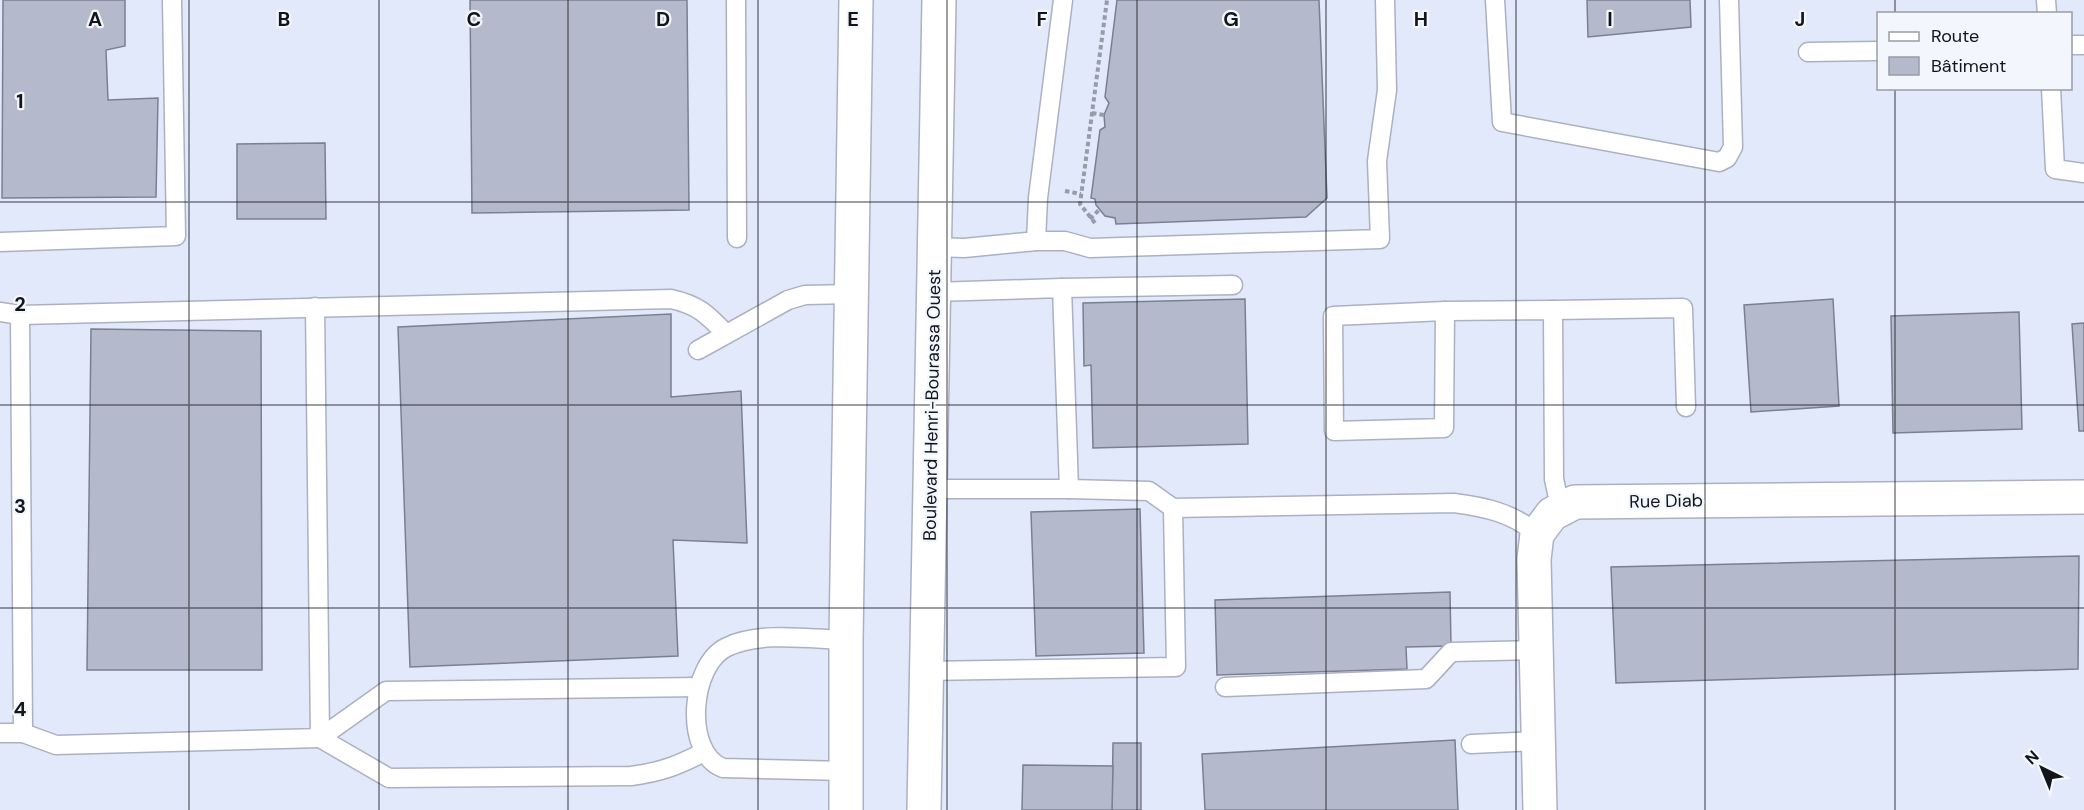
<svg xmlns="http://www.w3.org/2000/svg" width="2084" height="810" font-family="'DM Sans',sans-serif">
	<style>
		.building { fill: #b4bacb; stroke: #7a8090; stroke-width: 1.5 }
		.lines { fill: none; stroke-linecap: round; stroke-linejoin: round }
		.lane-casing { stroke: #abb1c2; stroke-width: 21 }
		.street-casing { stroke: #abb1c2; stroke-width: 36 }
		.primary-casing { stroke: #abb1c2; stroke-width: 36 }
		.path { stroke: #979ca9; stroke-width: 4; stroke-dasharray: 4.5 3; stroke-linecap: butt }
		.lane { stroke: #fff; stroke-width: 18 }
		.street { stroke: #fff; stroke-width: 33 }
		.primary { stroke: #fff; stroke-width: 33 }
		.grid { fill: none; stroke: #12151a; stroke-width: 1.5; stroke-opacity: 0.55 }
		.labels { text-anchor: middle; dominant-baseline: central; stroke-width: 4.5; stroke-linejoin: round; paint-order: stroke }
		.street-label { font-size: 18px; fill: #12151a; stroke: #f4f6fd }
		.grid-label { font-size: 20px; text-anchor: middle; font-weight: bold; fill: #12151a; stroke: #f4f6fd; stroke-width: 4.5; stroke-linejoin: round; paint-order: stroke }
	</style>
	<rect width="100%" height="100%" fill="#e2e9fa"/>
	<!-- building -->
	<g class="building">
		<polygon points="3,0 125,0 125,46 106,50 108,100 158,98 156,197 2,198"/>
		<polygon points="470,0 687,0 689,210 472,213"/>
		<polygon points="1117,0 1319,0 1327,198 1306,217 1116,224 1115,218 1105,216 1096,205 1095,199 1091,198 1100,130 1105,127 1104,115 1109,103 1105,97"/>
		<polygon points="1587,0 1690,0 1691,27 1588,37"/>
		<polygon points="325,143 326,219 237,219 237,144"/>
		<polygon points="1245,299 1248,444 1093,448 1091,365 1084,366 1083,303"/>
		<polygon points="1833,299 1839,406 1751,412 1744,305"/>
		<polygon points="2019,312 2022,429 1893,433 1891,316"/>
		<polygon points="671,314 671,397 741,391 747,543 673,540 678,656 410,667 398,327"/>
		<polygon points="2084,323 2084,431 2079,431 2072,324"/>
		<polygon points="91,329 261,331 262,670 87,670"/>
		<polygon points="1140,509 1144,653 1036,656 1031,512"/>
		<polygon points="2079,556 2078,669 1616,683 1611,567"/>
		<polygon points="1450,592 1451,646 1406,647 1407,669 1217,675 1215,600"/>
		<polygon points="1455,740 1458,810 1205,810 1202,754"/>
		<polygon points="1113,743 1141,743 1141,810 1112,810"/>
		<polygon points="1023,765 1113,766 1112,810 1022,810"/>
	</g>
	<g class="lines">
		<defs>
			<g id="lane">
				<polyline points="736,0 737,238"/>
				<polyline points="1495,0 1502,122 1719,162 1727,158 1733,147 1729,0"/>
				<polyline points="2046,0 2047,14"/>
				<polyline points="2070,45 2084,45"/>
				<polyline points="1808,52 1878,51"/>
				<polyline points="2051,88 2055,169 2084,173"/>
				<polyline points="1036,241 1065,241 1090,248 1380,239 1377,161 1387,90 1385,0"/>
				<polyline points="0,242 176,236 172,0"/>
				<polyline points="935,247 964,248 1036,241 1038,198 1063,0"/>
				<polyline points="1062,288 1233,285"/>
				<polyline points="934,292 1062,288 1069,489"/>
				<polyline points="1553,310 1683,308 1686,407"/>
				<polygon points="1445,311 1444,428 1334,431 1333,316"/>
				<polyline points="1445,311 1553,310 1554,479 1557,493 1564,508"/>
				<polyline points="0,312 20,315 23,733 0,733"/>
				<path d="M 20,315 L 671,299 C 698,305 707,314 726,334"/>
				<polyline points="698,350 788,300 805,295 852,294"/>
				<path d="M 930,489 L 1069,489 L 1149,491 L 1173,508 L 1454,503 C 1485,507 1513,513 1537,534"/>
				<path d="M 846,640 C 810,639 760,631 727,647 C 690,664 683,753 723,768 L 846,771"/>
				<polyline points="926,671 1176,667 1173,508"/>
				<path d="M 699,687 L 386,691 L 320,738 L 389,778 L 631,776 C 661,772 677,766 704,752"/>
				<polyline points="1225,687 1426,679 1451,652 1536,650"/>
				<polyline points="23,733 56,745 320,738 315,307"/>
				<polyline points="1471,744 1538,741"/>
			</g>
			<polyline id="street" points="1540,810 1534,559 1537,534 1552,514 1575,502 2084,497"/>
			<g id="primary">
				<polyline points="846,810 846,640 856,0"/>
				<polyline points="924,810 939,0"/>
			</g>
		</defs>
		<!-- lane casing -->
		<use href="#lane" class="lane-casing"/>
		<!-- street casing -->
		<use href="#street" class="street-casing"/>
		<!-- primary casing -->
		<use href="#primary" class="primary-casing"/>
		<!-- path -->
		<g class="path">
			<polyline points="1092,113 1104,115"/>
			<polyline points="1065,191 1081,194"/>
			<polyline points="1090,219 1099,210"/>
			<polyline points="1095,223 1080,204 1107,0"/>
		</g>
		<!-- lane -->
		<use href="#lane" class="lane"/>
		<!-- street -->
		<use href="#street" class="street"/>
		<!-- primary -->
		<use href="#primary" class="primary"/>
	</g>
	<!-- grid -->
	<path class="grid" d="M 189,0 L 189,810M 379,0 L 379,810M 568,0 L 568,810M 758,0 L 758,810M 947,0 L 947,810M 1137,0 L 1137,810M 1326,0 L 1326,810M 1516,0 L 1516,810M 1705,0 L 1705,810M 1895,0 L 1895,14M 1895,88 L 1895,810M 0,202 L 2084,202M 0,405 L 2084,405M 0,608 L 2084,608"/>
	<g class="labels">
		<!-- street labels -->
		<g class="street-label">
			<text transform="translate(932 405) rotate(-89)">Boulevard Henri-Bourassa Ouest</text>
			<text transform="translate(1666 501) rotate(-1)">Rue Diab</text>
		</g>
	</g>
	<g class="grid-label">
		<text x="95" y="26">A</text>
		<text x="284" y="26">B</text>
		<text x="474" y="26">C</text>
		<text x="663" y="26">D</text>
		<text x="853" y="26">E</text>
		<text x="1042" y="26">F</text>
		<text x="1231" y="26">G</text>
		<text x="1421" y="26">H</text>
		<text x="1610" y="26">I</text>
		<text x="1800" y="26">J</text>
		<text x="20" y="108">1</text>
		<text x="20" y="311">2</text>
		<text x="20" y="513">3</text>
		<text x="20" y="716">4</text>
	</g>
	<!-- legend -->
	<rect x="1877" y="12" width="195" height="78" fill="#f4f6fd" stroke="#9a9ca2" stroke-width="1.5"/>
	<rect x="1889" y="32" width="30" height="9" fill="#ffffff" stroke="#9a9ca2" stroke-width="1.5"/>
	<text x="1931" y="42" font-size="18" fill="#12151a">Route</text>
	<rect x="1889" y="57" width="30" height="18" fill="#b4bacb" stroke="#9a9ca2" stroke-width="1.5"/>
	<text x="1931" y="72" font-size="18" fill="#12151a">Bâtiment</text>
	<!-- north arrow -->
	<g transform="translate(2042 768) rotate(317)" stroke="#f4f6fd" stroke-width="4.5" paint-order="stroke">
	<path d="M0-4.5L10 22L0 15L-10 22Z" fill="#12151a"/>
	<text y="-9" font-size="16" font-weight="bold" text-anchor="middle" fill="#12151a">N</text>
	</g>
</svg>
